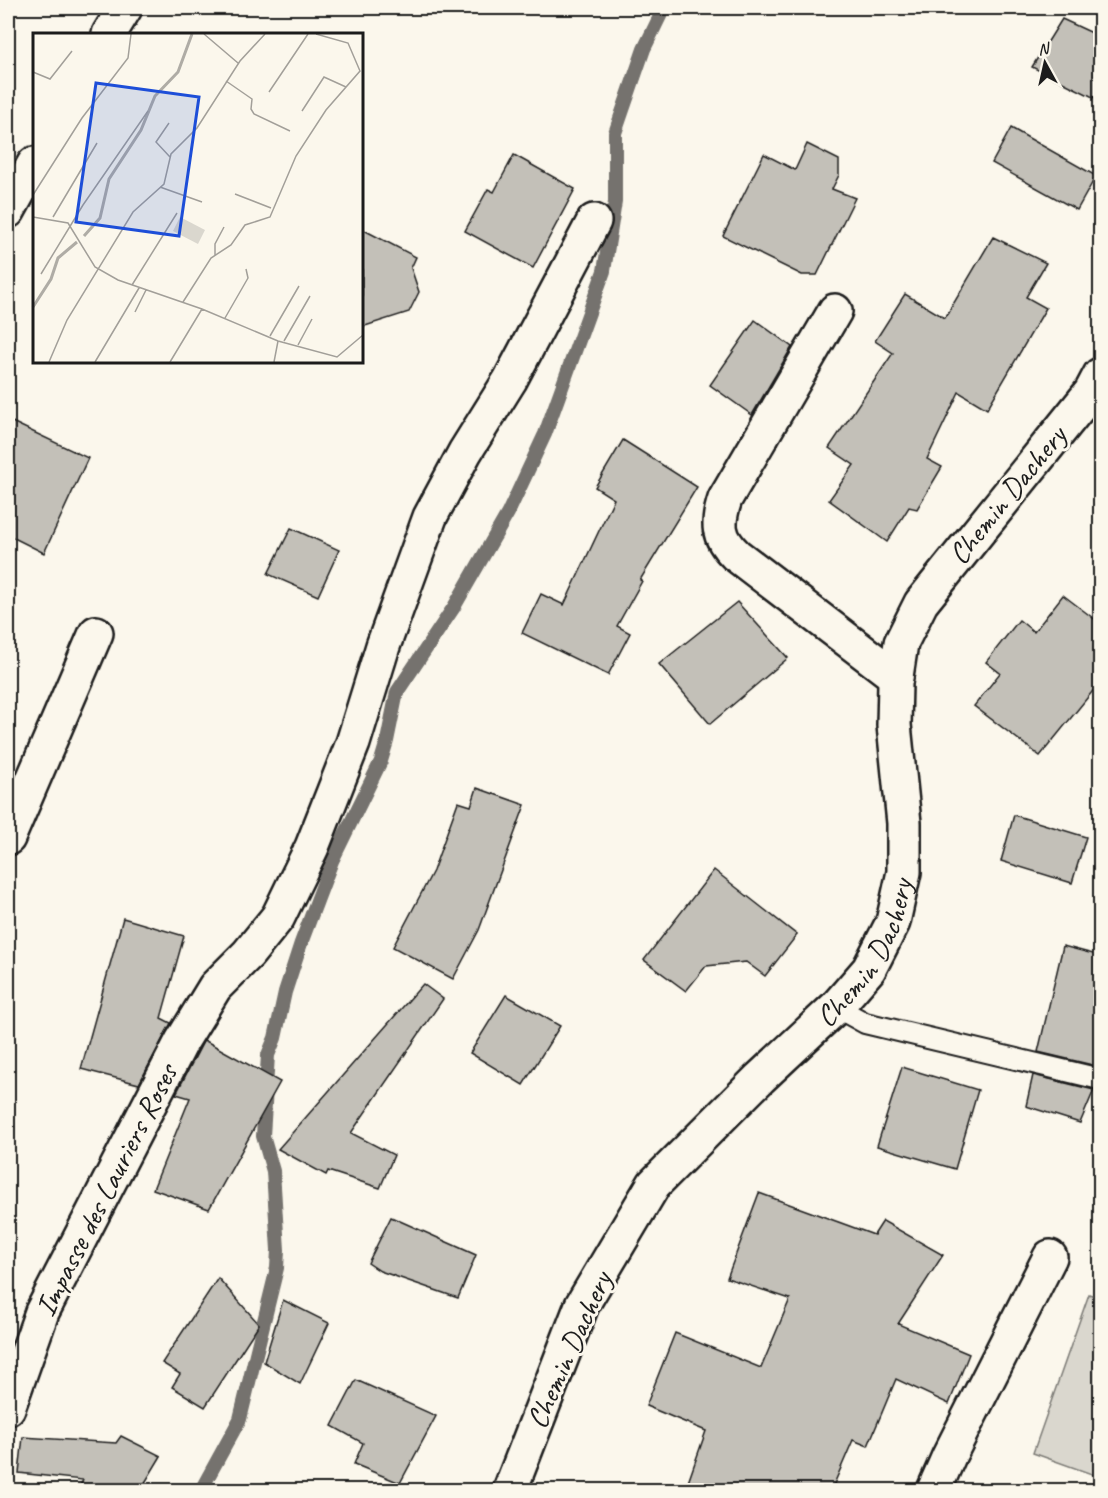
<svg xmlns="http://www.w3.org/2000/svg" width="1108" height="1498" font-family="Caveat,sans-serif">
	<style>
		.green { fill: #dad7ce; stroke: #7b7a75; stroke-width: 1.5 }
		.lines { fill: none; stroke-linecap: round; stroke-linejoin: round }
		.stream { stroke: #74726e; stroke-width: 14 }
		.building { fill: #c3c0b8; stroke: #1c1c1c; stroke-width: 1.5 }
		.lane-casing { stroke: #1c1c1c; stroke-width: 24 }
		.street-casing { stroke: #1c1c1c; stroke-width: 38 }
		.lane { stroke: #fbf7ec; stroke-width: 20 }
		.street { stroke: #fbf7ec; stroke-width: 33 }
		.labels { text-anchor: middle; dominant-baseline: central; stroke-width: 6; stroke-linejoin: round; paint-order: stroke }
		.street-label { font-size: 30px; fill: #1c1c1c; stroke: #fbf7ec }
		.inset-river { fill: none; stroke: #afaca5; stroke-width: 3 }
		.inset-road { fill: none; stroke: #a29f99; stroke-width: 1.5 }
		.view { fill: #1d4ed8; fill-opacity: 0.15; stroke: #1d4ed8; stroke-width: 3 }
		.inset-edge { fill: none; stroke: #1c1c1c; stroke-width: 3 }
	</style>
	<rect width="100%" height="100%" fill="#fbf7ec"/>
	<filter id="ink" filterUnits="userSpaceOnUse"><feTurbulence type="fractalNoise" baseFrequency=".0167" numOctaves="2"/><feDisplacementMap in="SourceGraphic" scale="12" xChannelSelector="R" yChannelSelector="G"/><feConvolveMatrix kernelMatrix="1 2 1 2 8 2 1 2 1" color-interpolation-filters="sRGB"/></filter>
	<g filter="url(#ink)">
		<!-- green -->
		<polygon class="green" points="1089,1294 1100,1298 1100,1477 1033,1453"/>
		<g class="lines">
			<!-- stream -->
			<polyline class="stream" points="201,1490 240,1419 277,1268 278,1250 273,1171 263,1136 268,1055 275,1038 285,992 301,943 332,861 381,761 387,741 397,692 454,607 508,513 545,434 604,271 615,202 615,133 644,49 664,8"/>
		</g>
		<!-- building -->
		<g class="building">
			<polygon points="1062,19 1101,37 1101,101 1032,67"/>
			<polygon points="1011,128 1096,176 1077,210 992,163"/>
			<polygon points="807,144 839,160 839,175 832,189 855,198 817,275 802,275 723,236 764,154 795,170"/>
			<polygon points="514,155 575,189 533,268 465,231 488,189 494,192"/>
			<polygon points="362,229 416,257 411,268 419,292 409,312 362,327"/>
			<polygon points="993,237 1046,263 1026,297 1046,308 987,409 959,392 927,459 942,467 917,509 909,507 887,542 829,500 854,465 829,448 893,353 875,341 905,294 945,318"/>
			<polygon points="755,320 792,347 752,415 710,385"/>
			<polygon points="8,420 88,458 44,553 8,535"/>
			<polygon points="623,440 697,487 640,580 642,581 617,626 630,633 608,675 522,633 541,594 564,605 614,499 595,487"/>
			<polygon points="291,528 339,550 318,596 268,574"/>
			<polygon points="1063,595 1101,624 1101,681 1040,756 974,706 1000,673 986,662 1019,620 1034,632"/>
			<polygon points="737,602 788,658 710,724 659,664"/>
			<polygon points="477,788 525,805 479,930 453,979 393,947 433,871 458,802 471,806"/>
			<polygon points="1014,815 1086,837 1072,883 1001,861"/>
			<polygon points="714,870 797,935 765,976 746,962 706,966 686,991 644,960"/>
			<polygon points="123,918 184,936 161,1018 171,1023 139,1084 81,1069"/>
			<polygon points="1063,946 1101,956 1101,1067 1038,1052"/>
			<polygon points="423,984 443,999 351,1133 394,1155 380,1188 328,1171 326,1175 278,1149"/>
			<polygon points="506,995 560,1026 523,1085 470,1053"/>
			<polygon points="204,1040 280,1082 209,1209 153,1189 190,1098 176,1094"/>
			<polygon points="902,1067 978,1090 955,1169 877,1146"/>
			<polygon points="1033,1075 1094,1090 1080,1123 1026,1106"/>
			<polygon points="759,1193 874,1235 883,1221 943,1255 898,1324 969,1354 949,1404 896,1379 868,1446 853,1440 831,1491 685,1491 706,1431 646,1406 675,1333 761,1368 790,1299 727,1278"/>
			<polygon points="391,1217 476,1255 458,1298 380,1271 368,1263"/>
			<polygon points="218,1278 259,1324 205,1407 172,1387 180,1374 162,1363"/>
			<polygon points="283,1300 329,1323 300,1384 264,1362"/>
			<polygon points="356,1380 436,1416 400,1483 354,1464 363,1443 332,1426"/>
			<polygon points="121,1436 161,1456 140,1491 77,1491 83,1480 19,1473 23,1437 116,1443"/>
		</g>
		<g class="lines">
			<defs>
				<polyline id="lane" points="836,1007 865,1023 1100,1079"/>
				<g id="street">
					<polyline points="109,34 125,8"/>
					<polyline points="8,211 34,164"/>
					<path d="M 835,311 L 725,499 C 717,523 717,537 736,555 L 896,677"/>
					<polyline points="8,838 96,633"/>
					<polyline points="8,1408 42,1312 182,1041 215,987 248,954 278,917 312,847 353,743 383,646 430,517 465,452 510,380 594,221"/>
					<path id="s1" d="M 510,1490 L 582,1305 L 654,1184 L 760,1078 L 836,1007 L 869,969 L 893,922 L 904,872 L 904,823 L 894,725 L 895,683 L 901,643 L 921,603 L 1091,392 L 1100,375"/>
					<polyline points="934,1490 949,1456 1050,1257"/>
				</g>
			</defs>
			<!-- lane casing -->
			<use href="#lane" class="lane-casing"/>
			<!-- street casing -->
			<use href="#street" class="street-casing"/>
			<!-- lane -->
			<use href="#lane" class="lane"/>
			<!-- street -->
			<use href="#street" class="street"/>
		</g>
	</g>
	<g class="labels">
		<!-- street labels -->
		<g class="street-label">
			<text transform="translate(1007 495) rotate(-51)">Chemin Dachery</text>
			<text stroke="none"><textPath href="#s1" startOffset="656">Chemin Dachery</textPath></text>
			<text transform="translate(106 1190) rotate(-63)">Impasse des Lauriers Roses</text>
			<text transform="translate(569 1350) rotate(-66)">Chemin Dachery</text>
		</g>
	</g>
	<!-- overview -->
	<g transform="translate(33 33)">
		<rect width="330" height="330" fill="#fbf7ec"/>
		<path d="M 147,184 L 172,197 L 165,211 L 140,198 Z" fill="#dad7ce"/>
		<path class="inset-river" d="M 51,203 L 67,185 L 76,146 L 108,97 L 122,63 L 145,39 L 159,1M 0,274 L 18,246 L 25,225 L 44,209"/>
		<path class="inset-road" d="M 171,1 L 205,30M 0,39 L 17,46 L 39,18M 193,48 L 219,66 L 218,76 L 221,81 L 257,98M 236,59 L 275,1M 269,78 L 291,44 L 313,54M 136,90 L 123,109 L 137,124M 127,154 L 169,169M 202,161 L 238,175M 0,162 L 49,85 L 95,25 L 98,1M 0,184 L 35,190 L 62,234 L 85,247 L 169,276 L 245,308 L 304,324 L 330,302M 20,184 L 64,110M 182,222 L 182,211 L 191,194M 8,241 L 50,172 L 115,78M 99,252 L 144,180M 150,269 L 178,225 L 198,212 L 212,192 L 237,184 L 263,123 L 293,77 L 327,38 L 315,10 L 283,1M 102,279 L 113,257M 192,285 L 215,245 L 213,236M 237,303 L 266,253M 251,308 L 277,263M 265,312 L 279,286M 16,329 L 34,287 L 100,179 L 131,151 L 138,121 L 164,95 L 207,28 L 232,1M 62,329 L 106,255M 137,329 L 169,276M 241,329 L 245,308"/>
		<path class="view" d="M 63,50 L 166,64 L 146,203 L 43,189 Z"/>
		<rect width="330" height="330" class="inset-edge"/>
	</g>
	<!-- margin -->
	<rect width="1108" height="1498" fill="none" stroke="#fbf7ec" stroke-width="30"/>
	<rect x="15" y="15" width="1078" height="1468" fill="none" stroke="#1c1c1c" stroke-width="2" filter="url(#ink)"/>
	<!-- north arrow -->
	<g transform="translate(1045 63) rotate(352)" stroke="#fbf7ec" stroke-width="4.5" paint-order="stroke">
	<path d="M0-4.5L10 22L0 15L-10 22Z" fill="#1c1c1c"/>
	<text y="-9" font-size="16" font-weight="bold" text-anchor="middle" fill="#1c1c1c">N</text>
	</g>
</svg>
